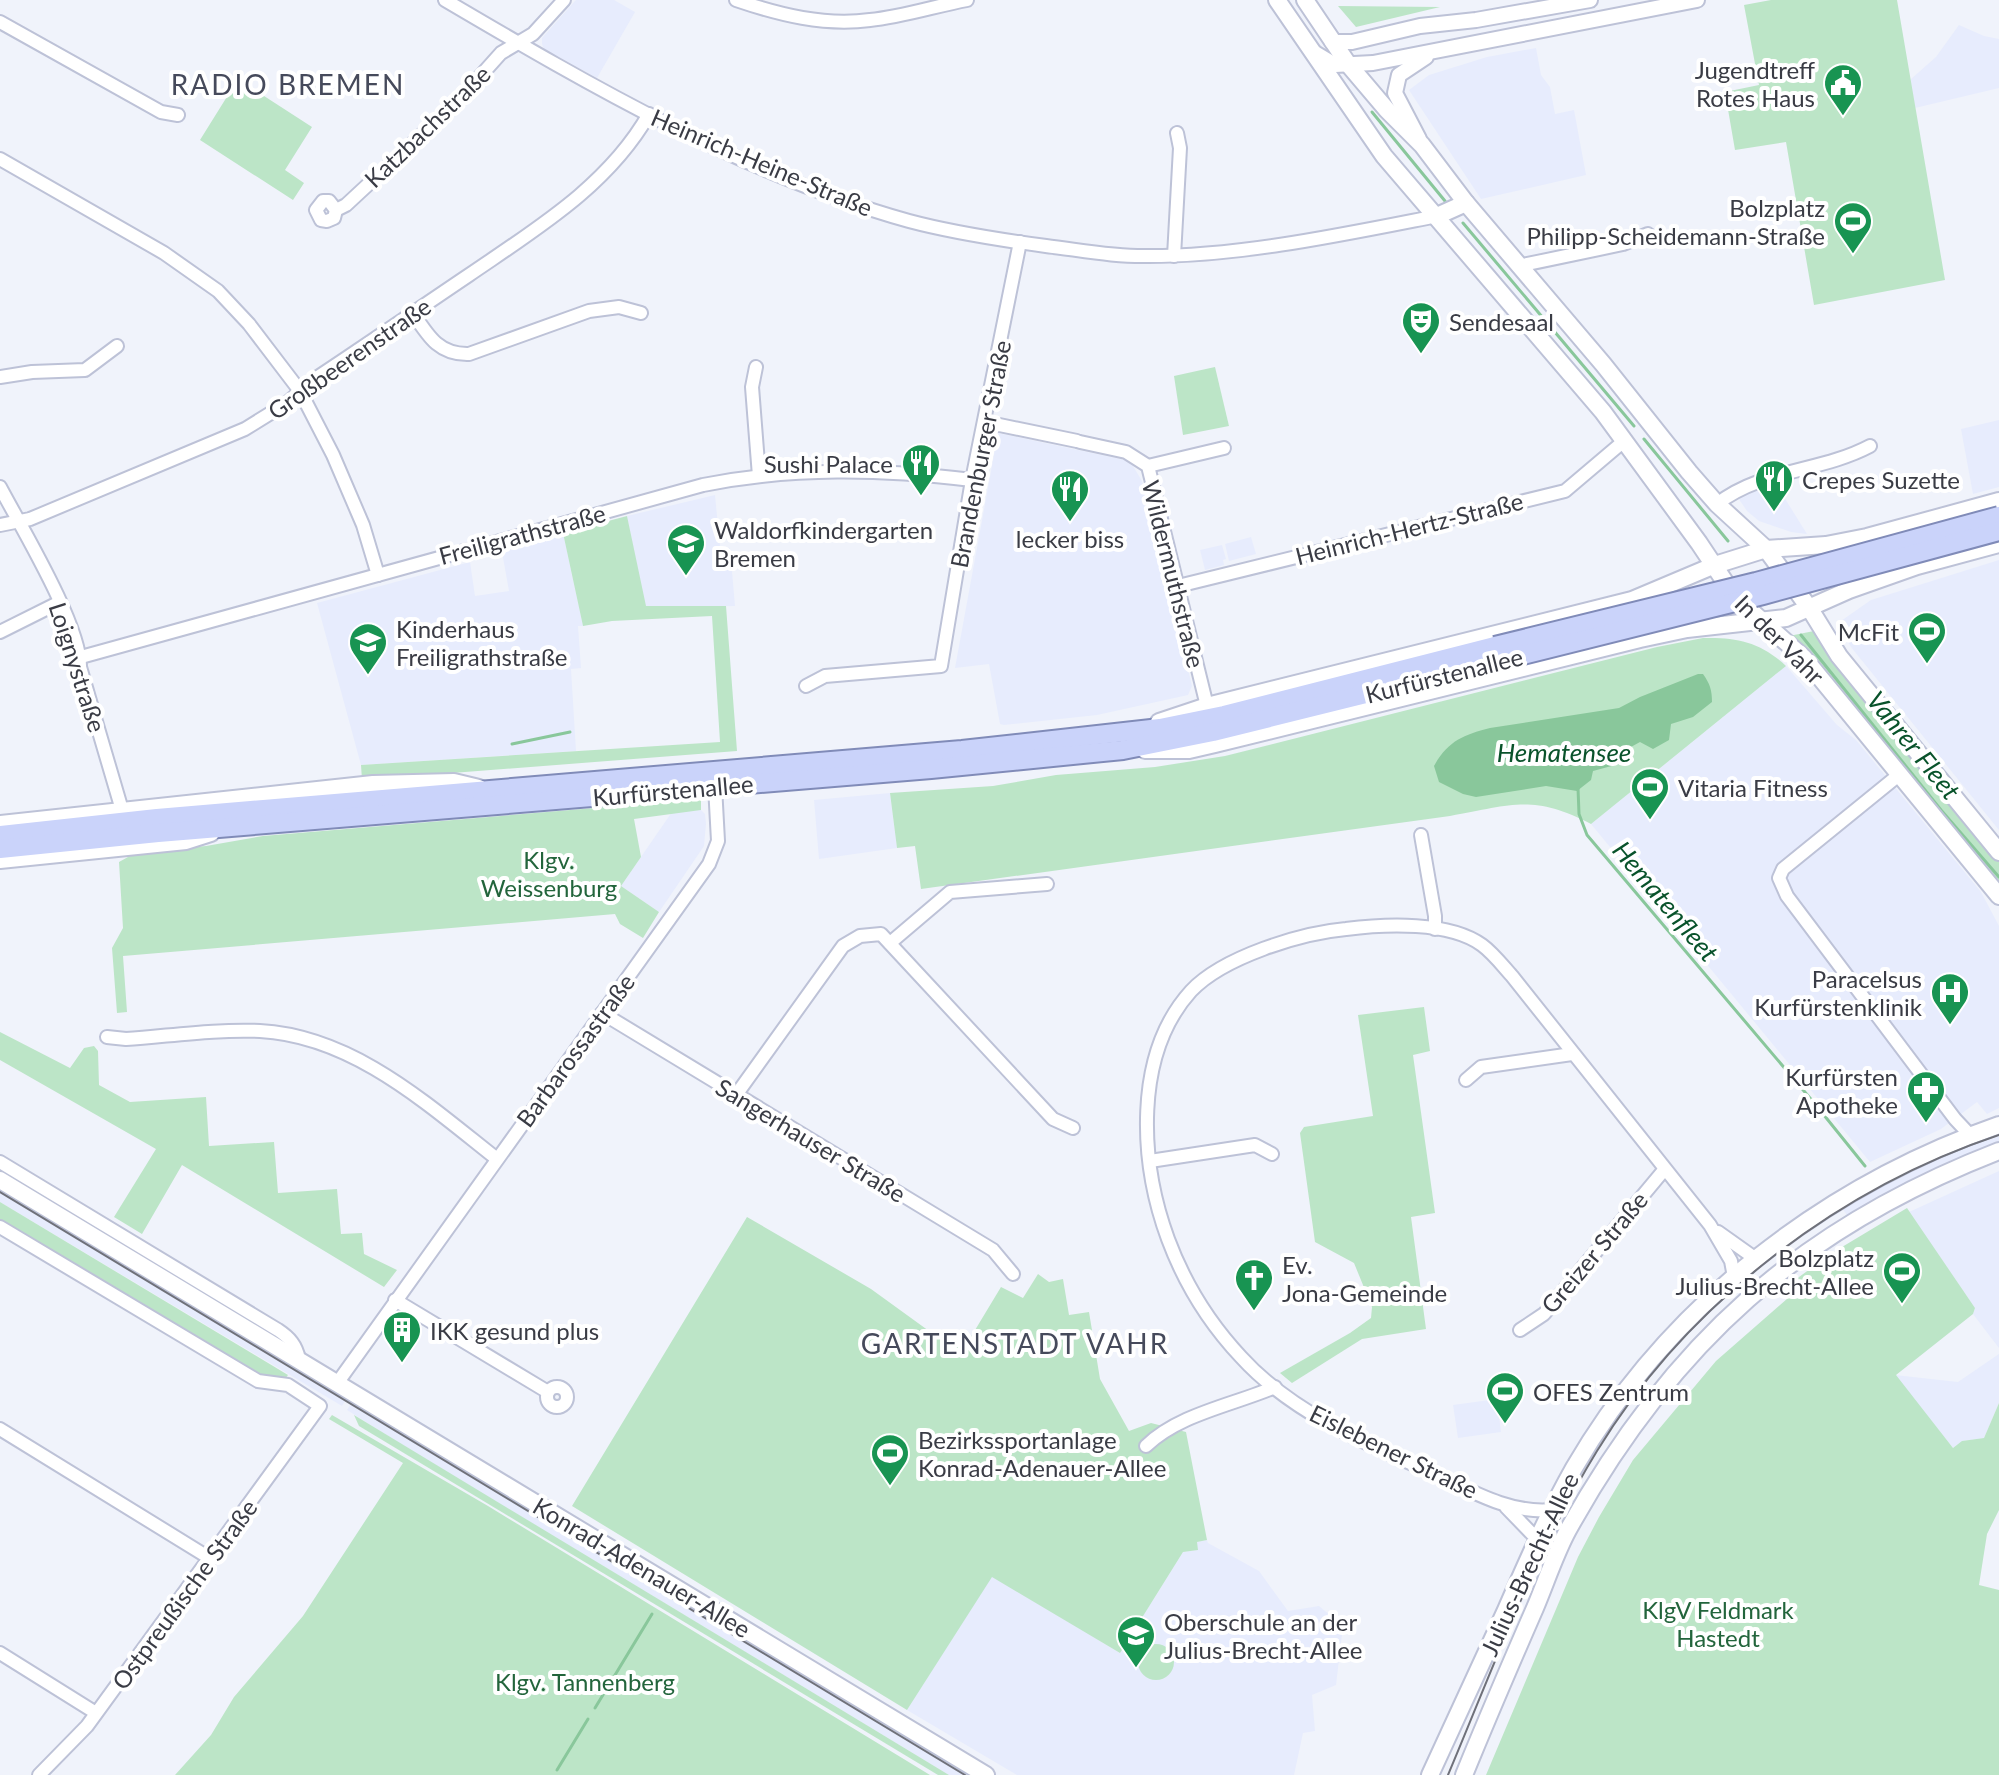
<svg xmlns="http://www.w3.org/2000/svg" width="1999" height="1775" font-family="Lato,sans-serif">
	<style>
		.built { fill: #e7ecfd }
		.green { fill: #bce5c7 }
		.water { fill: #89c79b }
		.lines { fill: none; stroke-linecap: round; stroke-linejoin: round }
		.stream { stroke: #89c79b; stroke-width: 3 }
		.minor-casing { stroke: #bdc2d7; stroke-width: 16 }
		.tertiary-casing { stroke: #bdc2d7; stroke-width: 18 }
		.secondary-casing { stroke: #bdc2d7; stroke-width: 20 }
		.primary-casing { stroke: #808bb8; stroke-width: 22 }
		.minor { stroke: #fff; stroke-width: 12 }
		.tertiary { stroke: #fff; stroke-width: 14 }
		.secondary { stroke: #fff; stroke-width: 16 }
		.primary { stroke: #cad3fa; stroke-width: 18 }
		.tram { stroke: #6f717a; stroke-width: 2 }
		.primary-bridge-casing { stroke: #808bb8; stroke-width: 22; stroke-linecap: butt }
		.primary-bridge { stroke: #cad3fa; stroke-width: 18 }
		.labels { text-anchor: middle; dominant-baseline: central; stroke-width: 8; stroke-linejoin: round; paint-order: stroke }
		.poi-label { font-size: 24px; fill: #3a3c45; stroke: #fff; text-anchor: start }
		.street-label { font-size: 24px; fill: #3a3c45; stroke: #fff }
		.park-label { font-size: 24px; fill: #23653c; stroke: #fff }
		.water-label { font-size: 26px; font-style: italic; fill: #09532b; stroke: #fff }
		.quarter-label { font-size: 28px; letter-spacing: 2px; fill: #464a5b; stroke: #fff }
	</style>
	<rect width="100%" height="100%" fill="#f0f3fb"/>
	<!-- built -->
	<g class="built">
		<polygon points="576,0 614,0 635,12 597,78 544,49 542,44 542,38"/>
		<polygon points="1959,25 1984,36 1999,39 1999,88 1915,108 1910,80 1936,57"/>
		<polygon points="1536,48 1541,75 1550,87 1555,114 1574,110 1586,175 1481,199 1409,90 1429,75 1487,57"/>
		<polygon points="1999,420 1999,487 1973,494 1961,429"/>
		<polygon points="998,433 1125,460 1133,466 1142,481 1147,498 1192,686 1188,695 1097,715 1004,725 1000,724 989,664 955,668"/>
		<polygon points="1774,481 1807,534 1791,532 1759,521 1747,511 1736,495"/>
		<polygon points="715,495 720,547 730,548 735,606 645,607 627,516"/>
		<polygon points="563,533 583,626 578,626 581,668 571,669 576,751 361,765 317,603 470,562 475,596 509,591 502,552"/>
		<polygon points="1251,537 1256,554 1229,561 1225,544"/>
		<polygon points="1222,545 1226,559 1223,560 1224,565 1205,570 1200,550"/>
		<polygon points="1999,560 1999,830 1851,647 1840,627 1841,621 1871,600"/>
		<polygon points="1786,666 1837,725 1856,740 1981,892 1999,926 1999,1108 1987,1114 1977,1102 1941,1129 1870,1162 1591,824"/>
		<polygon points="890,793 897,848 819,859 814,800"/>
		<polygon points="701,810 705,814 706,824 704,846 659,912 621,886 672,812"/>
		<polygon points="1999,1130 1999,1145 1849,1218 1840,1205 1881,1181"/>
		<polygon points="1999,1171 1999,1348 1973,1314 1975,1308 1909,1212"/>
		<polygon points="0,1190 347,1398 342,1406 0,1202"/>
		<polygon points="1999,1354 1999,1403 1984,1438 1963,1441 1953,1448 1895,1375 1958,1382"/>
		<polygon points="354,1399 406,1434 970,1775 949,1775 399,1443 347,1410"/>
		<polygon points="1497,1399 1501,1432 1458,1438 1453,1405"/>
		<polygon points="1207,1540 1208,1543 1259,1571 1288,1611 1319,1606 1343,1626 1336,1685 1312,1695 1315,1731 1303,1733 1294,1775 1017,1775 907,1710 992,1576 1120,1653 1183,1552 1198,1550 1196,1542"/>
	</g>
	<!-- green -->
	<g class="green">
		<polygon points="1771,0 1897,0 1945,280 1814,305 1786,142 1735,150 1725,92 1759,85 1744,5"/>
		<polygon points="1338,6 1440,7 1356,27"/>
		<polygon points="238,79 312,127 285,170 304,183 293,200 200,140"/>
		<polygon points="1215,367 1229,426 1183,435 1174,376"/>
		<polygon points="627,516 646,606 726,606 737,751 362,780 361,765 720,742 712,616 612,621 583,626 563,533"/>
		<polygon points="1814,631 1999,860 1999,889 1789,636"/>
		<path d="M 1703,638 C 1736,637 1761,642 1786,666 L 1591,824 C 1533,794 1512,805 1450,816 L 921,889 L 915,846 L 897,848 L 890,793 L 993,786 L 1056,775 L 1155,767 L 1225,756 L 1657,647 Z"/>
		<polygon points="701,799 701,810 634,819 641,857 621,886 659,912 643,938 620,924 615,914 123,956 127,1012 117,1013 112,948 123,928 119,862 137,852 206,846 263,836"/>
		<polygon points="1424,1007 1430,1051 1413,1055 1435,1213 1411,1217 1426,1329 1362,1339 1292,1383 1280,1373 1350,1333 1371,1318 1372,1307 1354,1263 1315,1242 1300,1133 1304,1127 1373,1116 1358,1015"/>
		<polygon points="0,1032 70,1068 84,1048 94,1046 98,1051 99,1085 130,1102 206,1097 209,1146 274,1142 278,1193 337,1189 341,1234 362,1233 364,1254 397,1270 384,1287 182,1165 142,1234 114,1217 156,1149 0,1060"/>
		<polygon points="0,1168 275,1334 286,1344 0,1173"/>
		<polygon points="0,1202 288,1375 285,1379 255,1375 0,1222"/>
		<polygon points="1907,1208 1975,1308 1973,1314 1896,1375 1953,1448 1962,1441 1984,1438 1999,1403 1999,1510 1987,1534 1979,1585 1999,1590 1999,1775 1486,1775 1578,1557 1599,1517 1633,1460 1716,1361 1795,1292 1788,1285 1832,1253"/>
		<polygon points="747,1217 871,1289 929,1331 963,1350 1001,1287 1023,1298 1038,1274 1049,1282 1063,1279 1069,1315 1089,1312 1100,1379 1129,1431 1151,1423 1186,1432 1207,1540 1197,1542 1198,1550 1183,1552 1120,1653 992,1577 907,1710 572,1506"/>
		<polygon points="332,1415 488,1506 930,1775 175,1775 211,1735 234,1697 303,1616 403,1463 329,1419"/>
		<polygon points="354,1415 949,1775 938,1775 359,1426"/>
		<circle cx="1156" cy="1662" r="18"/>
	</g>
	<!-- water -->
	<path class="water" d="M 1698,674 L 1703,674 C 1710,684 1712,690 1712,702 L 1693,717 L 1671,724 L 1669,740 L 1653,749 L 1640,742 L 1629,748 L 1619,764 L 1593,771 L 1591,780 L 1577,791 L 1546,786 L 1476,797 L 1463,794 L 1439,782 L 1434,766 C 1448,741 1463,735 1490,728 L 1619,708 L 1640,697 Z"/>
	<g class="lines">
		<!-- stream -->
		<g class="stream">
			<polyline points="1372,112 1445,201"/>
			<polyline points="1463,223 1634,426"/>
			<polyline points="1644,439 1728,541"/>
			<polyline points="1801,635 1941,810 1999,877"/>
			<polyline points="512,744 570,732"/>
			<polyline points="1578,788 1579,814 1587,835 1815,1104 1865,1166"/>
			<polyline points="595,1708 652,1614"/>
			<polyline points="557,1770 588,1719"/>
		</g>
		<defs>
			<g id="minor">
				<path d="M 445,0 C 591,86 744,175 909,221 C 954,233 1001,240 1046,246 C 1080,250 1115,257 1149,256 C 1242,256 1345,234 1437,216"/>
				<path d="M 736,0 C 780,15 824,26 870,20 C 902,17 935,6 967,0"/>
				<polyline points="0,22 161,112 178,115"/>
				<polyline points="0,159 164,253 218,291 249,324 300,391 333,455 363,525 378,575"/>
				<polyline points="336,210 329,201 323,201 316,210 321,220 327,221 334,218 336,210 346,205 458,101 501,53 533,34 564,0"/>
				<polyline points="1174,256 1180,148 1177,133"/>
				<polyline points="1518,266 1623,244 1648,234"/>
				<path d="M 413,313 C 428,336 439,355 469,354 L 589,311 L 619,307 L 641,313"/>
				<polyline points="756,367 752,387 759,476"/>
				<polyline points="0,377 32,372 85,370 117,346"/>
				<polyline points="985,422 1077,441"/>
				<polyline points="1080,442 1126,452 1148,466 1207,706"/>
				<polyline points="1148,466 1224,448"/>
				<path d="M 0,487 C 21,527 81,626 80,667 L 122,810"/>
				<path d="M 1717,504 C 1762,469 1821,472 1870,446"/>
				<path d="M 0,525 L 30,519 L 245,429 L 287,403 L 312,381 C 365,346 417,310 469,275 C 536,229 608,186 649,114"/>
				<polyline points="1178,586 1565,491 1624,441"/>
				<polyline points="0,632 60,602"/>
				<path d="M 81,657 L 703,485 C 795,467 879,469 972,480"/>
				<polyline points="806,686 825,676 941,666 972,480 1020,242"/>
				<polyline points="1900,774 1783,869 1779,878 1787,896 1955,1119 1970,1135"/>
				<polyline points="1421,835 1435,916 1435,929"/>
				<polyline points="890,943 950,892 1047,884"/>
				<polyline points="602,1013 993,1250 1013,1274"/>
				<path d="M 107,1037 L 126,1039 C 170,1036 215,1029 260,1031 C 353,1036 427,1104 497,1159"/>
				<polyline points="1466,1080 1481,1067 1572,1054"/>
				<polyline points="736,1095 843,946 860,936 881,934 1053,1119 1073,1128"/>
				<polyline points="1150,1161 1255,1145 1272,1154"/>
				<path d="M 0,1162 L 278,1330 C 290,1338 296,1345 299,1359"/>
				<polyline points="0,1227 258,1381 288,1385 320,1406 87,1726 39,1775"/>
				<polyline points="1718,1232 1756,1259"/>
				<polyline points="395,1300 548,1392"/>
				<polyline points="1520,1330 1544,1314 1664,1170"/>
				<polyline points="338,1382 709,864 718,841 715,786"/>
				<circle cx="557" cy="1397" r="10"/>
				<polyline points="0,1429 211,1559"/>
				<path d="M 1146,1446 C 1179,1414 1233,1405 1275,1387"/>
				<polyline points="1506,1507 1537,1539"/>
				<path d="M 1551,1510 C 1506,1514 1465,1487 1426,1470 C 1361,1442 1289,1410 1241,1357 C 1210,1324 1184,1282 1168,1239 C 1140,1163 1133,1055 1191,991 C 1223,957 1301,933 1346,929 C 1385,924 1449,921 1482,945 C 1493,953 1503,966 1512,976 L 1710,1225 L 1731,1261 L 1734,1277"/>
				<polyline points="0,1653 96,1713"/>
			</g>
			<g id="tertiary">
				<polyline points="1332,42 1352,42 1420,26 1476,20 1590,0"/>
				<polyline points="1315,53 1335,65 1373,63 1697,0"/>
				<polyline points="1419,139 1395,93 1399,75 1426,57"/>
			</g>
			<g id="secondary">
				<polyline points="1277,0 1384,156 1603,412 1699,543 1735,597 1804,658 1999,896"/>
				<polyline points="1305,0 1348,64 1387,110 1422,145 1466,203 1603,364 1689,472 1717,504 1766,549 1810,609 1839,656 1999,852"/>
				<polyline points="1437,216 1466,203"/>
				<polyline points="1159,722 1207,706 1632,600 1715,565 1766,549 1826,545 1867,537 1999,501"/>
				<polyline points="1145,750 1189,750 1215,744 1640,639 1687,629 1786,618 1849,590 1917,566 1999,544"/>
				<polyline points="0,824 373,784 454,782 479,788"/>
				<polyline points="0,860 186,841 211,833"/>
				<polyline points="0,1180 986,1775"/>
				<path d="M 1430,1775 C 1455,1720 1481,1665 1506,1610 C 1527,1562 1548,1514 1574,1468 C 1668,1306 1824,1186 1999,1125"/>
				<path d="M 1464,1775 C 1487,1719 1511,1663 1535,1608 C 1546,1582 1555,1554 1568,1530 C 1671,1344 1800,1228 1999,1151"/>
			</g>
			<g id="primary">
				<polyline points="0,835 157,818 962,750 1160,728 1224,715 1495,646"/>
				<polyline points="0,849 158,833 931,769 1123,750 1213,732 1499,661"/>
			</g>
		</defs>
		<!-- minor casing -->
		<use href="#minor" class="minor-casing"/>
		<!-- tertiary casing -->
		<use href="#tertiary" class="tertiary-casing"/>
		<!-- secondary casing -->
		<use href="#secondary" class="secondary-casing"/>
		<!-- primary casing -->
		<use href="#primary" class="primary-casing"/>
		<!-- minor -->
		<use href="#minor" class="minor"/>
		<!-- tertiary -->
		<use href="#tertiary" class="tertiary"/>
		<!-- secondary -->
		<use href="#secondary" class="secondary"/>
		<!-- primary -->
		<use href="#primary" class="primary"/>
		<!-- tram -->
		<g class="tram">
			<polyline points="0,1192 965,1775"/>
			<path d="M 1448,1775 C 1494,1666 1535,1552 1597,1451 C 1686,1305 1837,1189 1999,1135"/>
		</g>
		<defs>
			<g id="primary-bridge">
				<polyline points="1495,646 1756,582 1999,516"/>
				<polyline points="1499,661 1763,595 1999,531"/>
			</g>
		</defs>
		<!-- primary-bridge casing -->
		<use href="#primary-bridge" class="primary-bridge-casing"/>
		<!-- primary-bridge -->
		<use href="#primary-bridge" class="primary-bridge"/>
	</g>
	<!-- icons -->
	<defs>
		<symbol id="civic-pin" viewBox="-11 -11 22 30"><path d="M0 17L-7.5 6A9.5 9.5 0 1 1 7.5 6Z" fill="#189452" stroke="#fff"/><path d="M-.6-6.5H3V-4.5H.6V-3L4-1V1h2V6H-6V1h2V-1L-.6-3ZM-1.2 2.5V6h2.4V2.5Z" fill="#fff"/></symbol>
		<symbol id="stadium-pin" viewBox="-11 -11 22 30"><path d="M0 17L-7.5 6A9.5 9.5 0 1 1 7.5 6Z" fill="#189452" stroke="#fff"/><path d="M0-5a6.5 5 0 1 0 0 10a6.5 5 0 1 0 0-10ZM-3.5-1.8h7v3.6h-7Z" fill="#fff"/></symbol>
		<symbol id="theatre-pin" viewBox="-11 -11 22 30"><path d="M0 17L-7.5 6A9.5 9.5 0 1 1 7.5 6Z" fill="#189452" stroke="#fff"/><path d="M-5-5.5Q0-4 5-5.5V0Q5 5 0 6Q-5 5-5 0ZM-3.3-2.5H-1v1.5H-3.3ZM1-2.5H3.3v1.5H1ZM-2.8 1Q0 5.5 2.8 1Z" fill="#fff"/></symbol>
		<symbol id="restaurant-pin" viewBox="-11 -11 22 30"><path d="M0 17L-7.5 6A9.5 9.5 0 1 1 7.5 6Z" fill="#189452" stroke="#fff"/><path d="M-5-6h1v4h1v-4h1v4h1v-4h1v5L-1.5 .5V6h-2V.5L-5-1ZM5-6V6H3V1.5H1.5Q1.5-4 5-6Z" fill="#fff"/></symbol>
		<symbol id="school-pin" viewBox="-11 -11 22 30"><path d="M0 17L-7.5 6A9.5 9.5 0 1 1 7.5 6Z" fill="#189452" stroke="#fff"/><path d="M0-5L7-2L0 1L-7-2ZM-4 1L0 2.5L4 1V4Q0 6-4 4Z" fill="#fff"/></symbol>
		<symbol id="hospital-pin" viewBox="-11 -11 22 30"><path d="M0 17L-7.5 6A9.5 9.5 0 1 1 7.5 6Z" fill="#189452" stroke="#fff"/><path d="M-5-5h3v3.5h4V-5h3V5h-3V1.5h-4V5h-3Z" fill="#fff"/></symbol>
		<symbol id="pharmacy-pin" viewBox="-11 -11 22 30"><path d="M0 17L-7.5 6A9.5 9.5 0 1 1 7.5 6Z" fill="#189452" stroke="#fff"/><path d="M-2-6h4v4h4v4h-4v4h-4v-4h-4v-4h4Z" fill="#fff"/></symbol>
		<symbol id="church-pin" viewBox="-11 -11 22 30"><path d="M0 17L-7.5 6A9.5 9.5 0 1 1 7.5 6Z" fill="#189452" stroke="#fff"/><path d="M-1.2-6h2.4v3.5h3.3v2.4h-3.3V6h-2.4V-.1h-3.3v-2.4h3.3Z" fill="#fff"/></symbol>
		<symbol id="building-pin" viewBox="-11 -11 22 30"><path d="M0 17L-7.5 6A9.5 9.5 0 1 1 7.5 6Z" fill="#189452" stroke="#fff"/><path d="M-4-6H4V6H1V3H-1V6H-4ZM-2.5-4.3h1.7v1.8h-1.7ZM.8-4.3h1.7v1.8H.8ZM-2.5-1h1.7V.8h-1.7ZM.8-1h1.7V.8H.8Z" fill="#fff"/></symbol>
	</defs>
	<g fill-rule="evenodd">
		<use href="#civic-pin" x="1821" y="61" width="44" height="60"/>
		<use href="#stadium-pin" x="1831" y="199" width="44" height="60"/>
		<use href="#theatre-pin" x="1399" y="299" width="44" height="60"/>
		<use href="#restaurant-pin" x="899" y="441" width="44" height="60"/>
		<use href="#restaurant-pin" x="1752" y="457" width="44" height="60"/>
		<use href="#restaurant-pin" x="1048" y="467" width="44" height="60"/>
		<use href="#school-pin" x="664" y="521" width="44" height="60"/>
		<use href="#stadium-pin" x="1905" y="609" width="44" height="60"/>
		<use href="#school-pin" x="346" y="620" width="44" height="60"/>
		<use href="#stadium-pin" x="1628" y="765" width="44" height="60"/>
		<use href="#hospital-pin" x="1928" y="970" width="44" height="60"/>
		<use href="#pharmacy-pin" x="1904" y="1068" width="44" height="60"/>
		<use href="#stadium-pin" x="1880" y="1249" width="44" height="60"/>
		<use href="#church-pin" x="1232" y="1256" width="44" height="60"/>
		<use href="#building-pin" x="380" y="1308" width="44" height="60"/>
		<use href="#stadium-pin" x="1483" y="1369" width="44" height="60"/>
		<use href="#stadium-pin" x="868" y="1431" width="44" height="60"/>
		<use href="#school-pin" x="1114" y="1613" width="44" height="60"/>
	</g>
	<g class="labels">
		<!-- poi labels -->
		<g class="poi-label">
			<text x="1815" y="69" text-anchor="end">Jugendtreff<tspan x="1815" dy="28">Rotes Haus</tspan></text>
			<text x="1825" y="207" text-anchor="end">Bolzplatz<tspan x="1825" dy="28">Philipp-Scheidemann-Straße</tspan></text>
			<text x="1449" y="321">Sendesaal</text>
			<text x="893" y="463" text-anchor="end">Sushi Palace</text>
			<text x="1802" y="479">Crepes Suzette</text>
			<text x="714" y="529">Waldorfkindergarten<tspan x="714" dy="28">Bremen</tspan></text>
			<text x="1070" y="538" text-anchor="middle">lecker biss</text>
			<text x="396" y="628">Kinderhaus<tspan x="396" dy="28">Freiligrathstraße</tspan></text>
			<text x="1899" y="631" text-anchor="end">McFit</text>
			<text x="1678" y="787">Vitaria Fitness</text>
			<text x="1922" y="978" text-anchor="end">Paracelsus<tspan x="1922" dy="28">Kurfürstenklinik</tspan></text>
			<text x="1898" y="1076" text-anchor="end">Kurfürsten<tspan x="1898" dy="28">Apotheke</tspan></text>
			<text x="1874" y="1257" text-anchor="end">Bolzplatz<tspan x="1874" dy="28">Julius-Brecht-Allee</tspan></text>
			<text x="1282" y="1264">Ev.<tspan x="1282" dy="28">Jona-Gemeinde</tspan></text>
			<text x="430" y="1330">IKK gesund plus</text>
			<text x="1533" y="1391">OFES Zentrum</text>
			<text x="918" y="1439">Bezirkssportanlage<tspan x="918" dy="28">Konrad-Adenauer-Allee</tspan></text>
			<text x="1164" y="1621">Oberschule an der<tspan x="1164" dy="28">Julius-Brecht-Allee</tspan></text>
		</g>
		<!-- street labels -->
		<g class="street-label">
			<text transform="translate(427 126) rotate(-44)">Katzbachstraße</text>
			<text transform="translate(762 162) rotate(23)">Heinrich-Heine-Straße</text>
			<text transform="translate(349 358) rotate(-35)">Großbeerenstraße</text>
			<text transform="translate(980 454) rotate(-79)">Brandenburger Straße</text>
			<text transform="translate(1409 528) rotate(-14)">Heinrich-Hertz-Straße</text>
			<text transform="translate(522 534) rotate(-15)">Freiligrathstraße</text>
			<text transform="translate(1174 574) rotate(76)">Wildermuthstraße</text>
			<text transform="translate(1780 639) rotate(45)">In der Vahr</text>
			<text transform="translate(78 667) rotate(72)">Loignystraße</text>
			<text transform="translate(1444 675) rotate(-14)">Kurfürstenallee</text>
			<text transform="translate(673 790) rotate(-5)">Kurfürstenallee</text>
			<text transform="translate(575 1050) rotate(-54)">Barbarossastraße</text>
			<text transform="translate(811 1140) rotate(31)">Sangerhauser Straße</text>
			<text transform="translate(1594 1252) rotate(-50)">Greizer Straße</text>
			<text transform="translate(1394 1451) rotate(26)">Eislebener Straße</text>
			<text transform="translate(1529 1564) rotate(-65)">Julius-Brecht-Allee</text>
			<text transform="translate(642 1567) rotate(31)">Konrad-Adenauer-Allee</text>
			<text transform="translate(184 1594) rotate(-54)">Ostpreußische Straße</text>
		</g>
		<!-- park labels -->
		<g class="park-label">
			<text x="549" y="859">Klgv.<tspan x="549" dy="28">Weissenburg</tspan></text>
			<text x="1718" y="1609">KlgV Feldmark<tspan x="1718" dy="28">Hastedt</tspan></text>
			<text x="585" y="1681">Klgv. Tannenberg</text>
		</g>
		<!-- water labels -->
		<g class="water-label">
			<text transform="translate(1914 745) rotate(51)">Vahrer Fleet</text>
			<text x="1564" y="752">Hematensee</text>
			<text transform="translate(1666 901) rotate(50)">Hematenfleet</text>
		</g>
		<!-- quarter labels -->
		<g class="quarter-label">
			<text x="288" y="84">RADIO BREMEN</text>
			<text x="1015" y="1343">GARTENSTADT VAHR</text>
		</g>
	</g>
</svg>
